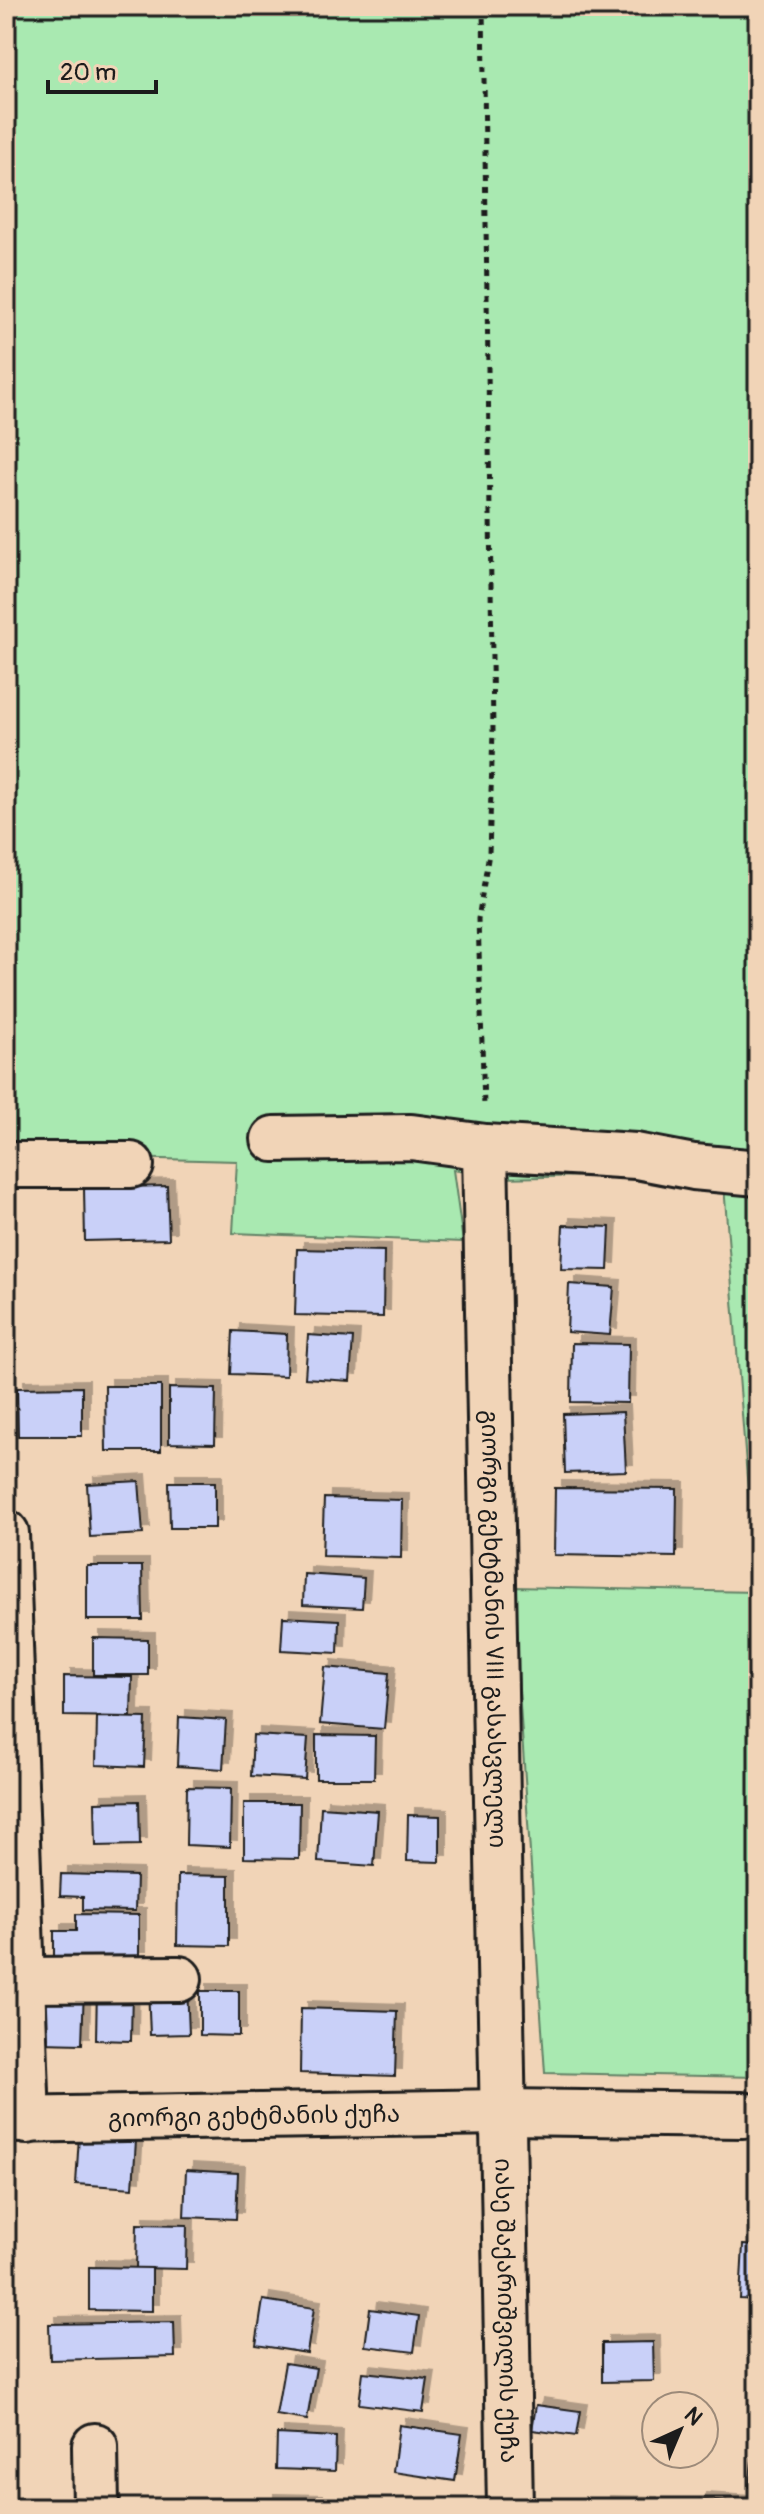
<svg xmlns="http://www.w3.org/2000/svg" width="764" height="2514" font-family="Pangolin,'Noto Sans Georgian',sans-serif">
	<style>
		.green { fill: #a9e9b1; stroke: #628266; stroke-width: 2 }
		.building { fill: #c9d0f8; stroke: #1c1c1c; stroke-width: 2; filter: url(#shadow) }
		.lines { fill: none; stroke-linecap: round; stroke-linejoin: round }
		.minor-casing { stroke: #1c1c1c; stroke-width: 50 }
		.path { stroke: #1c1c1c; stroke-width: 5; stroke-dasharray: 6 6; stroke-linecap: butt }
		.minor { stroke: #f1d4b7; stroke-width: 44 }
		.labels { text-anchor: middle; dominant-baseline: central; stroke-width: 7; stroke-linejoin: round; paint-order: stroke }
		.street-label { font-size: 24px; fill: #1c1c1c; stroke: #f1d4b7 }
	</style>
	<defs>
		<filter id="shadow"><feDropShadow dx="7" dy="-7" stdDeviation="0" flood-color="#0004"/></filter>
	</defs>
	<rect width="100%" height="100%" fill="#f1d4b7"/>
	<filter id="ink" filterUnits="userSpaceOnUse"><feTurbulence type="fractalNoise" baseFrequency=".0125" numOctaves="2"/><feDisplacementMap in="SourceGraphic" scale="16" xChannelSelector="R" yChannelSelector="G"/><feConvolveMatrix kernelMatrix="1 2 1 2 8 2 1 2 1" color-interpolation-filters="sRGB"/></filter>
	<g filter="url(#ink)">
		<!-- green -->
		<polygon class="green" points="6,6 758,6 758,2077 545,2073 512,1587 756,1592 723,1173 500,1178 453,1170 463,1242 233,1233 237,1161 6,1155"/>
		<!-- building -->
		<g class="building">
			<polygon points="167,1186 169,1239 85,1241 84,1188"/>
			<polygon points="563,1225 610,1227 608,1270 561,1269"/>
			<polygon points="297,1249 384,1251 383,1317 295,1315"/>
			<polygon points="569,1284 614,1287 610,1335 567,1332"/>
			<polygon points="233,1331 287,1334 286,1376 231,1374"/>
			<polygon points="308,1335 353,1338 350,1381 305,1378"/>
			<polygon points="572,1343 629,1344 628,1403 571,1402"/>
			<polygon points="105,1386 161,1386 161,1451 106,1451"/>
			<polygon points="82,1387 82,1436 18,1436 17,1388"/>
			<polygon points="169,1388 216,1389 215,1444 169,1443"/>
			<polygon points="623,1412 626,1471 565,1473 563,1414"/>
			<polygon points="139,1481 143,1534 90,1537 87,1484"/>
			<polygon points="169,1482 215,1482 215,1528 170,1528"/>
			<polygon points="555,1488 677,1489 676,1557 554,1555"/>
			<polygon points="324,1498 402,1500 401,1558 322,1556"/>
			<polygon points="87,1566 142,1566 143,1620 87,1620"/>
			<polygon points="304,1574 364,1578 362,1608 303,1605"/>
			<polygon points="283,1617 339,1620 338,1653 281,1650"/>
			<polygon points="93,1638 148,1639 148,1675 93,1675"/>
			<polygon points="325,1667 389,1673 384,1729 320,1724"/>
			<polygon points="64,1676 132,1677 131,1717 64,1716"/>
			<polygon points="97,1717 146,1718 144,1767 96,1765"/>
			<polygon points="179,1717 226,1720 223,1769 177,1766"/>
			<polygon points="253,1735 308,1738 305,1779 251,1776"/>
			<polygon points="316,1735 375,1736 374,1779 316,1779"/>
			<polygon points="187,1787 231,1788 230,1847 186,1845"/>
			<polygon points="139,1801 140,1845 96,1846 95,1802"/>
			<polygon points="244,1803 300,1803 299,1859 244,1858"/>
			<polygon points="321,1807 378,1811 374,1866 318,1862"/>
			<polygon points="408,1815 440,1816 440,1862 407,1861"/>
			<polygon points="61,1874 136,1876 135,1911 83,1910 83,1897 60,1896"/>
			<polygon points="178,1875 229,1876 229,1946 177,1945"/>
			<polygon points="76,1914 139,1915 139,1958 54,1958 54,1931 76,1931"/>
			<polygon points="187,1985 189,2034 150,2035 148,1986"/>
			<polygon points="97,1986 132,1987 131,2041 96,2040"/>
			<polygon points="42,1988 84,1988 82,2044 41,2043"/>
			<polygon points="200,1991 239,1991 239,2036 200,2035"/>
			<polygon points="301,2008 397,2011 395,2076 300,2073"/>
			<polygon points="79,2136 136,2140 133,2188 76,2184"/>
			<polygon points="186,2170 238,2173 236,2219 184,2217"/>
			<polygon points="137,2224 187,2225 186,2269 136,2268"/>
			<polygon points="743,2245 758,2246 758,2300 740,2299"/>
			<polygon points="89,2267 152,2268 152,2311 89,2310"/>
			<polygon points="263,2300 314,2308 307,2353 256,2345"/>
			<polygon points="370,2309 419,2316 414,2352 365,2346"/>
			<polygon points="174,2322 175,2357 50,2360 49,2324"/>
			<polygon points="653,2342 654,2381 602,2382 602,2343"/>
			<polygon points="285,2363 316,2368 307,2420 276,2415"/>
			<polygon points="363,2372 428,2379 423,2412 359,2404"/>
			<polygon points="536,2405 580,2411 576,2436 532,2430"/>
			<polygon points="399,2425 462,2434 455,2481 393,2472"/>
			<polygon points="277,2434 336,2437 335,2471 276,2469"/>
			<polygon points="754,2443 758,2444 758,2488 749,2487"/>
			<polygon points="699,2500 745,2503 745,2508 698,2508"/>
			<polygon points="267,2501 316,2502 316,2508 267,2508"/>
			<polygon points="603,2503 650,2504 650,2508 602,2508"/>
		</g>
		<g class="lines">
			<defs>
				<g id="minor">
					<polyline points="274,1139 411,1137 485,1147 636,1156 694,1167 758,1173"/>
					<path id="s1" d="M 485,1147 L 510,2508"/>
					<polyline points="6,1165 131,1165"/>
					<polyline points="6,1533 27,2121"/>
					<polyline points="22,1980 179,1979"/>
					<path id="s2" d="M 6,2120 L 503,2112 L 743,2115"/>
					<polyline points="95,2446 96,2508"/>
				</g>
			</defs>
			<!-- minor casing -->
			<use href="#minor" class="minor-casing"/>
			<!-- path -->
			<polyline class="path" points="483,6 493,731 489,853 478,919 484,1106"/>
			<!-- minor -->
			<use href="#minor" class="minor"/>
		</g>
	</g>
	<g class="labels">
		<!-- street labels -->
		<g class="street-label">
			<text stroke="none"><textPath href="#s1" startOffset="482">გიორგი გეხტმანის VIII გასასვლელი</textPath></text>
			<text stroke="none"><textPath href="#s2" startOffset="248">გიორგი გეხტმანის ქუჩა</textPath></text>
			<text stroke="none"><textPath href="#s1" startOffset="1164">იასე შაქარიშვილის ქუჩა</textPath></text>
		</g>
	</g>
	<!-- margin -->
	<rect width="764" height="2514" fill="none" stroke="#f1d4b7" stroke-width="32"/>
	<rect x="16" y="16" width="732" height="2482" fill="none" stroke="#1c1c1c" stroke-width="3" filter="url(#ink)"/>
	<!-- north arrow -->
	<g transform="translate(680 2430) rotate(44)"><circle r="38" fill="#f1d4b7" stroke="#9c8a79" stroke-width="2"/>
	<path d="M0-6L14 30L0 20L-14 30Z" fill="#1c1c1c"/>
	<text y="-12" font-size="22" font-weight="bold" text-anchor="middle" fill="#1c1c1c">N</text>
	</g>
	<!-- scale -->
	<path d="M48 80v12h108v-12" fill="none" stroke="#1c1c1c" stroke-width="4"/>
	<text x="60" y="80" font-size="24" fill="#1c1c1c" stroke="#f1d4b7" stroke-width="6" paint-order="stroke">20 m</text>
</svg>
